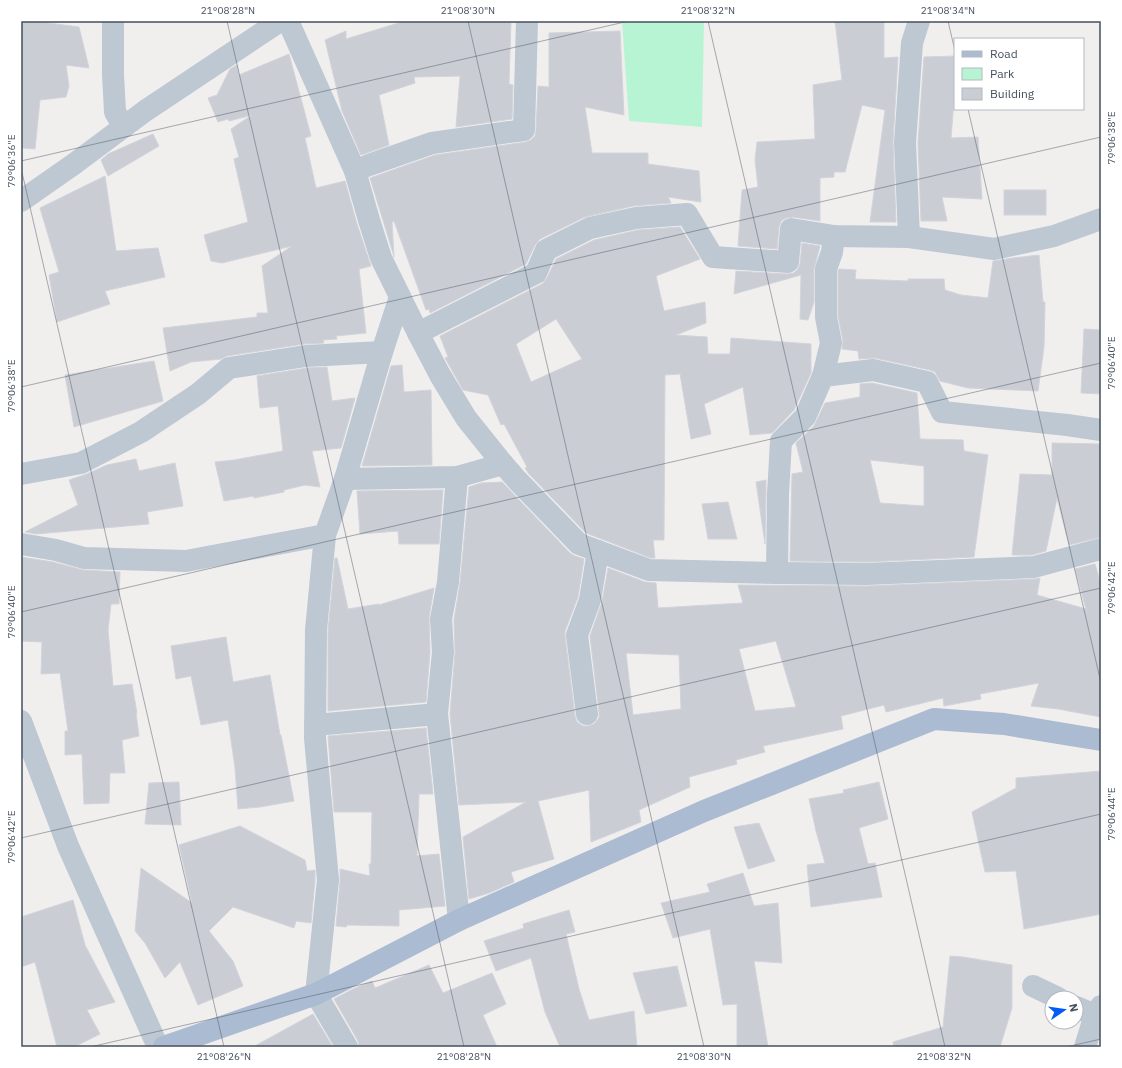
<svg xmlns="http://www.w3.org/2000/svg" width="1122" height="1068" font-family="'IBM Plex Sans',sans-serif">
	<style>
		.green { fill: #b7f4d3 }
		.building { fill: #cacdd4; stroke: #d2d4db; fill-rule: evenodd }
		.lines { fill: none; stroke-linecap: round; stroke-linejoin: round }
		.minor { stroke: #bdc8d2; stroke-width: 22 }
		.major { stroke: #abbbd1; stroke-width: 22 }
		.ticks { fill: none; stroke: #44505e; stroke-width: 1; stroke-opacity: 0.45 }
		.neatline { fill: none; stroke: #44505e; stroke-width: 1.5 }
		.ticks-label { font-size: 10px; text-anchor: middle; fill: #44505e }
	</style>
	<rect width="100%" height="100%" fill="#f1eeee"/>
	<!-- green -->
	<polygon class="green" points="622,21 704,21 702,127 629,121"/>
	<!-- building -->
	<g class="building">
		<polygon points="21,21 33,21 79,27 89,68 66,65 69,86 66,97 40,100 35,149 21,148"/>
		<polygon points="405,21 511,21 509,84 513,85 512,119 456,127 460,76 414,77 415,83 379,95 389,145 361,155 342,111 325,40 346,31 346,39"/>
		<polygon points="835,21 884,21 884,58 898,57 893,142 896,222 870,222 885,110 862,105 845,172 834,172 834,177 820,178 820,221 793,217 786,218 781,221 779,227 777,249 738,246 742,190 758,187 755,160 757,142 815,139 813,85 842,80"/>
		<polygon points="620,31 624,115 585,107 592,153 648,153 648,164 699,171 701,202 668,197 671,203 633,206 585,217 540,239 535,245 526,264 430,313 429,309 426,310 394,221 392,222 394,257 393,253 370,178 435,155 526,142 531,140 535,136 536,130 538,86 549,87 549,33"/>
		<polygon points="289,54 311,136 305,138 316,188 345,181 357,224 371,266 359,269 366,333 336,336 337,339 323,340 324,343 304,344 227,356 221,359 191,362 170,371 163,328 257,317 257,313 268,313 262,266 292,246 222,263 211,261 204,235 248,222 234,159 239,157 231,129 252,115 229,121 228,119 218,122 208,98 217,95 230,69 237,65 239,75"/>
		<polygon points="955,56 955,88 951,138 978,137 982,199 942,197 947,221 921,221 918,143 924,57"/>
		<polygon points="153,134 159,146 108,176 101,160 108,154"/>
		<polygon points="105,176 116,251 158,248 165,277 105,291 110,304 57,322 49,275 59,272 40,208"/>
		<rect x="1004" y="190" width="42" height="25"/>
		<path d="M 680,227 L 700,259 L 656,276 L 664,311 L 705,302 L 706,323 L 676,335 L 707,337 L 708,354 L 730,354 L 731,338 L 811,344 L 811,373 L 794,410 L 772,433 L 750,435 L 743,387 L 704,404 L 711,434 L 691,439 L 680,374 L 665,375 L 664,540 L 653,540 L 655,558 L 651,558 L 586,533 L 529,474 L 525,468 L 527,467 L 504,424 L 501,425 L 488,395 L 463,390 L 445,358 L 448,357 L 440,336 L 542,284 L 547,278 L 556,259 L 594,240 L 638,230 ZM 556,319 L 582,359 L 531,382 L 516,344 Z"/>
		<polygon points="802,243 820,246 814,269 814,302 808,320 800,319 801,275 734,294 736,271 787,274 794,273 798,269 800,264"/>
		<polygon points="1039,255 1043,302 1045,302 1044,347 1038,391 968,388 940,381 935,372 930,370 875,358 859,359 858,351 842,349 843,341 838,316 838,271 839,269 856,270 855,279 908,281 908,279 944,279 945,290 961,295 988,298 993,261 1013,258"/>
		<polygon points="1084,329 1101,330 1101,394 1081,393"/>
		<polygon points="154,361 163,401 74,427 65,375"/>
		<polygon points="402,365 404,392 431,390 432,465 362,466 391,366"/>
		<polygon points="327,367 332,401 355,398 341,448 312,451 320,487 305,485 284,490 284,492 254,498 254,496 224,501 215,462 234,460 283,451 278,406 260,408 257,376 307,368"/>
		<path d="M 872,383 L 917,393 L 920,439 L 963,440 L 964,451 L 988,455 L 974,557 L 866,562 L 790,561 L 792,474 L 803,472 L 796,443 L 814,426 L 825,403 L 860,397 L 860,384 ZM 870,460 L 924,466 L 924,506 L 880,503 Z"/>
		<polygon points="1052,443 1101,444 1101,537 1069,545 1057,498 1046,551 1032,555 1012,555 1020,474 1052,475"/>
		<polygon points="136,459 139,471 175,463 183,506 147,512 149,524 36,534 25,532 78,505 69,480 87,474 107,465"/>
		<polygon points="766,480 766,494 765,544 756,482"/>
		<path d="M 502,482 L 570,553 L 575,556 L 584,559 L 578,597 L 565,631 L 565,636 L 575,716 L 577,722 L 583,726 L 588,726 L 594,724 L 599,718 L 599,712 L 590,636 L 602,602 L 608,568 L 645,582 L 656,583 L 658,608 L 743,603 L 738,585 L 867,586 L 1035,579 L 1040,578 L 1037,595 L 1086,609 L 1075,569 L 1095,564 L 1101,585 L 1101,717 L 1058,709 L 1031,706 L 1039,683 L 980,694 L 981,699 L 944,706 L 943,698 L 886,712 L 884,705 L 841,716 L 843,729 L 763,746 L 765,752 L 736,760 L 737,764 L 689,777 L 690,787 L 639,810 L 641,822 L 591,842 L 589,790 L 538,801 L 554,859 L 511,872 L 514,882 L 489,893 L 469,899 L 463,837 L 526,802 L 459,805 L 450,714 L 455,653 L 454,620 L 460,583 L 469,487 L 481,483 ZM 776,641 L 796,707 L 755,711 L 739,649 ZM 626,653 L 679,655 L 681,709 L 633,715 Z"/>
		<polygon points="443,490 439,544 399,544 398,531 360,534 357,491"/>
		<polygon points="728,502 737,539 708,539 702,504"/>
		<polygon points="21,557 53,562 83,570 120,572 119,604 111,604 108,630 113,686 132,684 137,713 136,713 139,736 122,740 125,773 110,773 109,803 84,804 82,754 65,755 65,731 68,731 60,673 41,674 42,642 21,641"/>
		<polygon points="335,558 337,558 348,609 379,604 379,605 434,588 429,617 430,652 426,702 328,711 328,631"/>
		<polygon points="226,637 233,682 270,675 280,735 281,735 294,801 260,807 238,809 235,768 228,720 201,725 191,676 176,679 171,646"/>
		<polygon points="426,728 433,794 419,794 417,856 439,854 445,906 399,910 399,926 347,925 346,927 336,926 340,881 340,869 370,876 369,864 371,864 372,812 334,812 328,736"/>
		<polygon points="1101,771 1101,914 1024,929 1016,871 985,872 972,812 1016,788 1016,778"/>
		<polygon points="179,782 181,825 145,824 149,783"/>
		<polygon points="879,782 888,819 859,828 868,864 875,863 882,897 811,907 807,865 825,863 816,831 809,799 844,793 843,790"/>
		<polygon points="759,823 775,861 748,869 734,827"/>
		<polygon points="240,826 305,860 307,871 315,870 315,880 311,923 296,921 294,928 233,907 209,931 233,961 243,986 198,1005 180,962 165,978 145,943 135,931 141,868 192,903 179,845"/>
		<polygon points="743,873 754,906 778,903 782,963 754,961 768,1047 737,1047 737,1004 723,1005 710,929 673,938 661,903 710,892 707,884"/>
		<polygon points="73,900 85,945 115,1002 87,1010 100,1034 74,1047 57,1047 35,962 21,967 21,917"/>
		<polygon points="569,910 575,932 566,934 579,989 589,1020 634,1011 637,1047 560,1047 545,1012 531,958 496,971 484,941 524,928 523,924"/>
		<polygon points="950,956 963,957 1012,965 1012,1008 1000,1047 894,1047 893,1042 943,1027"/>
		<polygon points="429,965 443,993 492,973 506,1004 483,1015 497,1047 359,1047 358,1041 334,999 353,989 372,981 375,988"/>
		<polygon points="677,966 687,1006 646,1014 633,973"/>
		<polygon points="313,1014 333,1047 253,1047"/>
	</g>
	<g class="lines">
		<!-- minor -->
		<g class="minor">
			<polyline points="113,21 113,75 115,112 124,127"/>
			<polyline points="288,21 355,171 369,220 381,258 418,333 440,375 466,418 503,464 517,480 579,544 649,570 777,573 866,574 1034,567 1101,549"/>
			<polyline points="355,171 369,165 432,143 524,130 527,21"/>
			<polyline points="21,201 74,164 145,111 280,21"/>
			<polyline points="909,237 905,143 912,43 919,21"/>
			<polyline points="418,333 536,273 546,250 590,228 636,218 687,214 713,257 788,262 791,229 834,236 909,237 994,249 1054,236 1101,219"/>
			<polyline points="823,376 831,343 826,317 826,269 832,252 834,236"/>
			<polyline points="21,474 81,463 141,432 198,394 229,368 306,356 382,352"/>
			<polyline points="457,477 448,582 441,619 443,652 437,714 459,920"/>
			<polyline points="345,479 457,477 503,464"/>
			<polyline points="21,544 56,550 84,558 186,561 325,535"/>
			<polyline points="777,573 778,494 781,441 805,417 823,376 873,370 927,382 942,412 1067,425 1101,430"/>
			<polyline points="587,714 577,635 590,600 598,551"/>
			<polyline points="21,721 68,846 158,1047"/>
			<polyline points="315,725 437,714"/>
			<polyline points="1033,986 1058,998"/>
			<polyline points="1076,1007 1095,1015"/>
			<polyline points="347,1047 316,994 328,880 315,738 316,630 325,535 345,479 382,352 400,297"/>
			<polyline points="1085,1047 1095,1015 1101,1006"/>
		</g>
		<!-- major -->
		<polyline class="major" points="164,1047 316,994 459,920 704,811 934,719 1004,724 1101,740"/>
	</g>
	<!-- ticks -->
	<path class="ticks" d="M 227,21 L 464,1047M 468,21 L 704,1047M 708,21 L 945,1047M 948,21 L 955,51M 968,109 L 1101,683M 21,161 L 629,21M 21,168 L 224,1047M 21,387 L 1101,137M 21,612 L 1101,363M 21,838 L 1101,588M 90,1047 L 1101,814M 1066,1047 L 1101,1039"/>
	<!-- border -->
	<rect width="1122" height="1068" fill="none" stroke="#ffffff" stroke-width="44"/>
	<!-- legend -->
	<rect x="954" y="38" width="130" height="72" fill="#ffffff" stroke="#b4b9bf"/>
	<rect x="962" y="51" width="20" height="6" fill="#abbbd1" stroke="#b4b9bf"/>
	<text x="990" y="58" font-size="12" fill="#44505e">Road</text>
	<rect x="962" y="68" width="20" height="12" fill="#b7f4d3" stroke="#b4b9bf"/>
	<text x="990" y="78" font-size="12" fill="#44505e">Park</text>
	<rect x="962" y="88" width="20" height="12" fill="#cacdd4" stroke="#b4b9bf"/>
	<text x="990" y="98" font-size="12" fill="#44505e">Building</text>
	<!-- north arrow -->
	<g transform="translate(1064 1010) rotate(77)"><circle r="19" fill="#ffffff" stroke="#b4b9bf"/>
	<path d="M0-3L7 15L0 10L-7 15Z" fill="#035bf7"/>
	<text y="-6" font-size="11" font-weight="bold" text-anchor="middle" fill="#44505e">N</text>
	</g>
	<rect x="22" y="22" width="1078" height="1024" class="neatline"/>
	<g class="ticks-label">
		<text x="228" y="14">21°08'28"N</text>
		<text x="468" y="14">21°08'30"N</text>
		<text x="708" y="14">21°08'32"N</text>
		<text x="948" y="14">21°08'34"N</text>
		<text transform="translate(1111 138) rotate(-90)" y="4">79°06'38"E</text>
		<text transform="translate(11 161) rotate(-90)" y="4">79°06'36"E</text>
		<text transform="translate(1111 363) rotate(-90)" y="4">79°06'40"E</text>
		<text transform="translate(11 386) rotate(-90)" y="4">79°06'38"E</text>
		<text transform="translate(1111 588) rotate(-90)" y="4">79°06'42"E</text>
		<text transform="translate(11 612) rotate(-90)" y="4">79°06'40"E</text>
		<text transform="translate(1111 814) rotate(-90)" y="4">79°06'44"E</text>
		<text transform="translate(11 837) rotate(-90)" y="4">79°06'42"E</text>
		<text x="224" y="1060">21°08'26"N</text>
		<text x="464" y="1060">21°08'28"N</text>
		<text x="704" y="1060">21°08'30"N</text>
		<text x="944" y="1060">21°08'32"N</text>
	</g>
</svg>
